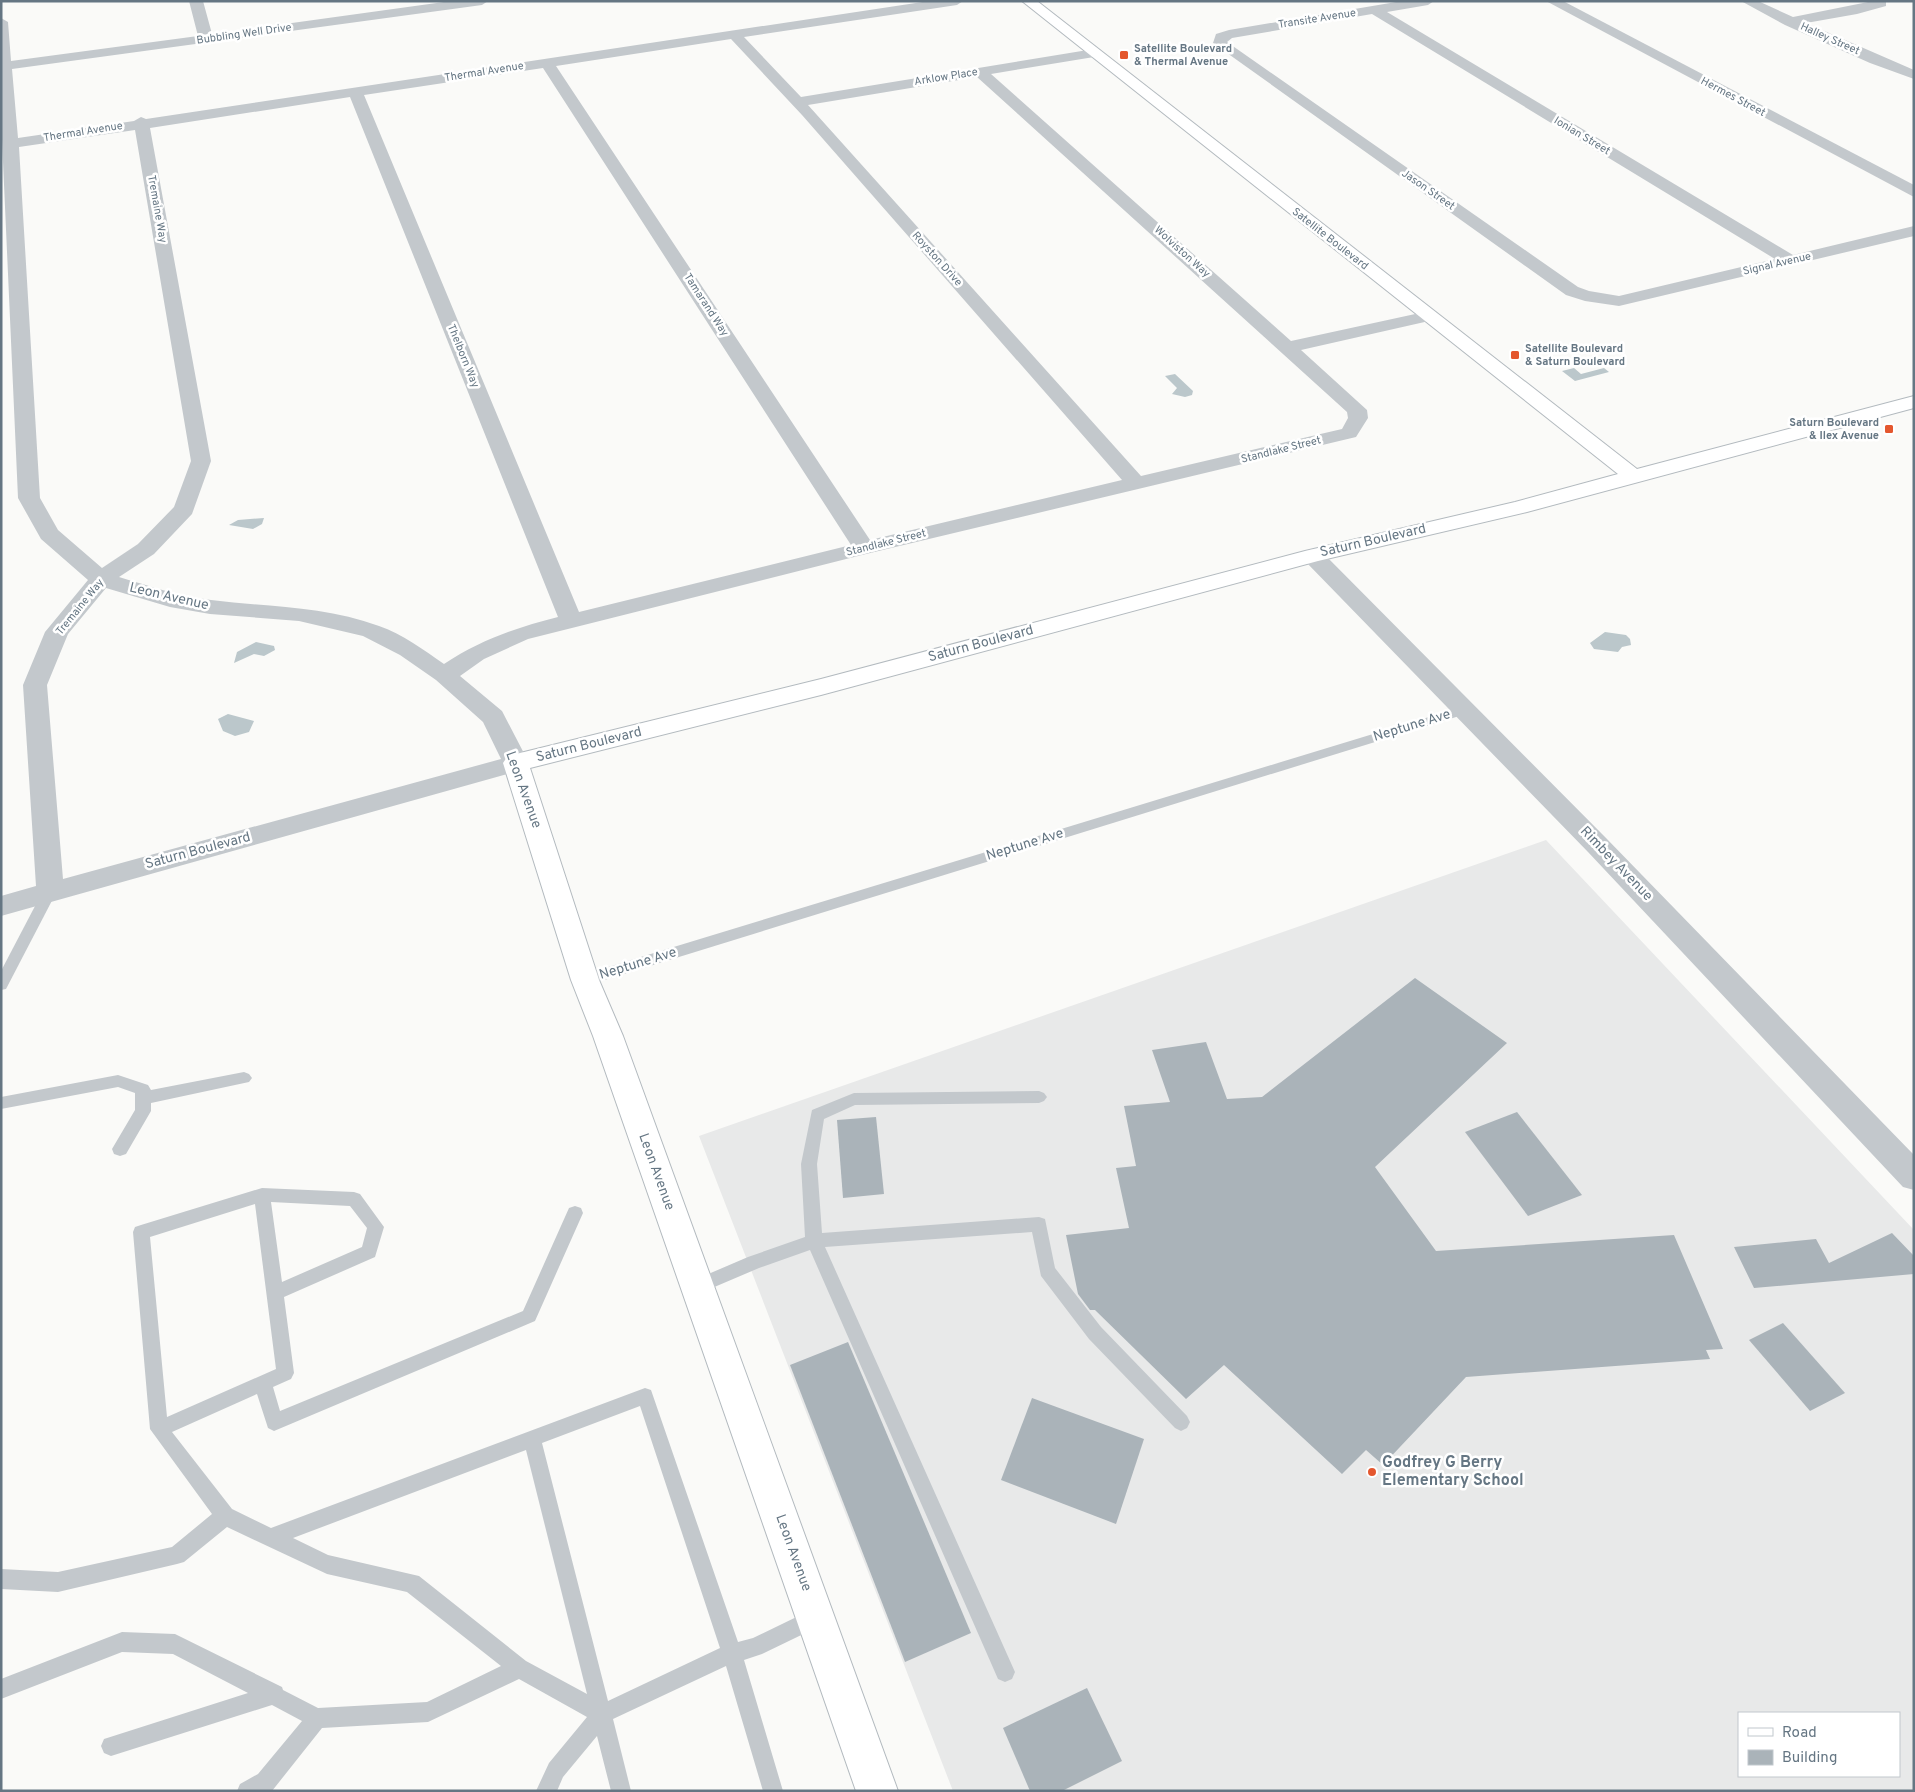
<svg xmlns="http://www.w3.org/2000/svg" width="1915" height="1792" font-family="Overpass,sans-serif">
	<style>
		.built { fill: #e8e9e9; fill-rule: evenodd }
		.water { fill: #bbc7cb }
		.building { fill: #aab3b9 }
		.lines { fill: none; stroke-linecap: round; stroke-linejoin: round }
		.secondary-casing { stroke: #b3babf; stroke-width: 2 }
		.lane { fill: #c3c8cc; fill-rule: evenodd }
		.street { fill: #c3c8cc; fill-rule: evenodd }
		.secondary { fill: #fff; fill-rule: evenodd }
		.poi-dot { fill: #e4572e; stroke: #fff; stroke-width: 2 }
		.labels { text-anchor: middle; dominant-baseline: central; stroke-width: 5; stroke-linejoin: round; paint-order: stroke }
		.far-street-label { font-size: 11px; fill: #657683; stroke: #fff }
		.far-poi-label { font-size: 11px; font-weight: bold; fill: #657683; stroke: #fff; text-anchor: start }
		.street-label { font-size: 14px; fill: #657683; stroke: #fff }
		.near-poi-label { font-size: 16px; font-weight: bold; fill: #657683; stroke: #fff; text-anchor: start }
	</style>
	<rect width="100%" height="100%" fill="#fafaf8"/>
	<!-- built -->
	<path class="built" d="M 1546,840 L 1914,1230 L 1914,1791 L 953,1791 L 699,1136 ZM 1739,1713 L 1899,1713 L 1899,1776 L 1739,1776 Z"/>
	<!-- water -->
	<g class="water">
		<polygon points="1574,368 1581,374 1604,368 1609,372 1575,381 1562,371"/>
		<polygon points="1175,374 1193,391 1192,395 1185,397 1172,394 1177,388 1165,376"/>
		<polygon points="264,518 262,524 253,529 229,525 238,520"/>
		<polygon points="1605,632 1626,635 1630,639 1631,645 1622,647 1618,652 1594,649 1590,643"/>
		<polygon points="256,642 274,646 275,650 264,656 254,654 234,663 237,652"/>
		<polygon points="228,714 254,721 249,732 235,736 223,731 218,719"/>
	</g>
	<!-- building -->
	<g class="building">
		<polygon points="1415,978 1507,1043 1375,1167 1436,1251 1674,1235 1723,1349 1706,1350 1710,1359 1466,1377 1383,1465 1366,1450 1342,1474 1224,1365 1186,1399 1095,1310 1090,1310 1078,1294 1066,1235 1129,1228 1116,1168 1136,1166 1124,1106 1170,1102 1152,1050 1206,1042 1227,1099 1262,1097"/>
		<polygon points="1517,1112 1582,1195 1528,1216 1465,1132"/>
		<polygon points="876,1117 884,1194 843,1198 837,1120"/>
		<polygon points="1892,1233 1914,1256 1914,1274 1754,1288 1734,1247 1816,1239 1829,1263"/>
		<polygon points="1783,1323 1845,1393 1810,1411 1749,1340"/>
		<polygon points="848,1342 971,1633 905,1662 790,1365"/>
		<polygon points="1032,1398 1144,1439 1116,1524 1001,1480"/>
		<polygon points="1087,1688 1122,1761 1062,1791 1030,1791 1003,1728"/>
	</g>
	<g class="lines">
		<defs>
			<polygon id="secondary" points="1022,1 1037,1 1637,469 1914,396 1914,408 1527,512 1318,561 821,695 530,768 599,980 623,1036 898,1791 856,1791 593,1036 571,980 503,763 507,757 516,754 821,679 1305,551 1515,502 1618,474"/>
		</defs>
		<!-- secondary casing -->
		<use href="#secondary" class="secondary-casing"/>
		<!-- lane -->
		<g class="lane">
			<polygon points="1465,706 1469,707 1471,710 1469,713 585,986 580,984 578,980 580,976 585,974"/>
			<polygon points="50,886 57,891 6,989 1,990 1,971 45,887"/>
			<polygon points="244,1072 249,1074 252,1078 249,1082 151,1103 151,1111 126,1154 120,1156 114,1154 112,1149 135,1110 135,1093 118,1087 1,1109 1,1097 118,1075 148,1085 151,1090"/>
			<polygon points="1039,1091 1044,1093 1047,1097 1044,1101 1039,1103 855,1105 824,1119 817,1164 822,1233 1039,1217 1045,1219 1055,1268 1101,1327 1187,1416 1190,1422 1187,1428 1181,1431 1175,1428 1089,1339 1041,1276 1032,1232 825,1247 1015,1672 1012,1679 1005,1682 998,1679 810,1250 759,1268 698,1294 692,1291 690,1286 692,1281 748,1257 805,1237 801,1164 812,1110 854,1093"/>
			<path d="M 262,1188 L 354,1192 L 360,1194 L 384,1227 L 375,1257 L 284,1297 L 294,1373 L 291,1379 L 273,1387 L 280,1411 L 523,1311 L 569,1208 L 575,1206 L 581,1208 L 583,1213 L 535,1321 L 274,1431 L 268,1428 L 257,1394 L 172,1432 L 232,1509 L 271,1528 L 645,1388 L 651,1390 L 738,1642 L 753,1638 L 815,1608 L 822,1611 L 825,1618 L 822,1625 L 762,1654 L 744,1660 L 783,1791 L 763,1791 L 726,1666 L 613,1719 L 631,1791 L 611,1791 L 597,1736 L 563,1777 L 557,1791 L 536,1791 L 549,1763 L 587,1717 L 519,1679 L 428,1722 L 322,1728 L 272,1791 L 237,1791 L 240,1784 L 258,1774 L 302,1721 L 272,1705 L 111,1756 L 104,1753 L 101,1746 L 104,1739 L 248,1693 L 173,1654 L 122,1652 L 1,1699 L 1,1679 L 122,1632 L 175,1634 L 282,1687 L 283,1690 L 318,1708 L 427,1702 L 501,1666 L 407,1592 L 327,1574 L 227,1527 L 184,1562 L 177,1564 L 58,1592 L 1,1589 L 1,1569 L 58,1572 L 172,1547 L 212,1514 L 150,1429 L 133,1232 L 135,1227 L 141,1225 ZM 271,1202 L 350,1206 L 367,1228 L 362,1247 L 282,1282 ZM 255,1204 L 276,1369 L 167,1417 L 150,1237 ZM 640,1406 L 720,1648 L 608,1701 L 542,1443 ZM 526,1450 L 587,1694 L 526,1661 L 419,1576 L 328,1555 L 293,1538 Z"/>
		</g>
		<!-- street -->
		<g class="street">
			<path d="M 189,1 L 203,1 L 212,34 L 451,1 L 488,1 L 482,5 L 12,69 L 18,138 L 134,121 L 141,117 L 146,119 L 929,1 L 963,1 L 957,5 L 744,37 L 801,97 L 1094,49 L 1099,50 L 1101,53 L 1099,56 L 1094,57 L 991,74 L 1291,341 L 1429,311 L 1435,312 L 1438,316 L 1435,320 L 1429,321 L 1301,350 L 1367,410 L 1368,418 L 1356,437 L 866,554 L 528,639 L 484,659 L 460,676 L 502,711 L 529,763 L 525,769 L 1,916 L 1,896 L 36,886 L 23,685 L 45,632 L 88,580 L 41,539 L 18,498 L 1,117 L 1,18 L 8,22 L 11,61 L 198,36 ZM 731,39 L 802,115 L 1122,480 L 870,540 L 556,66 ZM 543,68 L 851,545 L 579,612 L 364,95 ZM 977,77 L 1347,412 L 1348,418 L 1342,429 L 1141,476 L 808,105 ZM 350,97 L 558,617 C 515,628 481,640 444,664 C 424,650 402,634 379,626 C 325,606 267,607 211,600 C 179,596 149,586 119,577 L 154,554 L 192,514 L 211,461 L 150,128 ZM 135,130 L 191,461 L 174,507 L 138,544 L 102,568 L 58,530 L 40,498 L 19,147 ZM 106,588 L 170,607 L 210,614 L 299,621 L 363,636 L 400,655 L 436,680 L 483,722 L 501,759 L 63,879 L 47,685 L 68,634 Z"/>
			<path d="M 1402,1 L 1434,1 L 1428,5 L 1387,12 L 1793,255 L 1914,226 L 1914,236 L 1619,306 L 1585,301 L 1566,295 L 1213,43 L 1216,34 L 1229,30 ZM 1372,14 L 1775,259 L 1619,296 L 1589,291 L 1578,287 L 1227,42 L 1232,38 Z"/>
			<polygon points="1546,1 1563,1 1914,185 1914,197"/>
			<polygon points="1741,1 1758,1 1793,17 1873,1 1886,1 1886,6 1857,14 1806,23 1914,70 1914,79 1870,63 1785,25"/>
			<polygon points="1313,549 1321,551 1606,838 1914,1155 1914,1190 1903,1187 1588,852 1305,561 1302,556 1305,551"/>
		</g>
		<!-- secondary -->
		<use href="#secondary" class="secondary"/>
	</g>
	<!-- markers -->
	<g class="poi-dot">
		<rect x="1119" y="50" width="10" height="10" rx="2.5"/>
		<rect x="1510" y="350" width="10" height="10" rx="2.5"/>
		<rect x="1884" y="424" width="10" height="10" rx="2.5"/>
		<circle cx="1372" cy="1472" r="5"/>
	</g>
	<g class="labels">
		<!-- far-street labels -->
		<g class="far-street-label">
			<text transform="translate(1317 19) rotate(-9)">Transite Avenue</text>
			<text transform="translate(244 34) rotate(-8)">Bubbling Well Drive</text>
			<text transform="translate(1830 39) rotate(24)">Halley Street</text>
			<text transform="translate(484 72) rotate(-9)">Thermal Avenue</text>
			<text transform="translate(946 77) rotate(-9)">Arklow Place</text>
			<text transform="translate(1733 97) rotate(28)">Hermes Street</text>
			<text transform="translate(83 132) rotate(-9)">Thermal Avenue</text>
			<text transform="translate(1582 136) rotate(31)">Ionian Street</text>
			<text transform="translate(1428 190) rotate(35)">Jason Street</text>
			<text transform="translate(157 209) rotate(80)">Tremaine Way</text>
			<text transform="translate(1330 239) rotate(38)">Satellite Boulevard</text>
			<text transform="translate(1182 252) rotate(42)">Wolviston Way</text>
			<text transform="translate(937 259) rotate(48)">Royston Drive</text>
			<text transform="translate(1777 264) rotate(-13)">Signal Avenue</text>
			<text transform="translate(706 305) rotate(57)">Tamarand Way</text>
			<text transform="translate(463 356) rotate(68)">Thelborn Way</text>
			<text transform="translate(1281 450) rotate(-14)">Standlake Street</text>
			<text transform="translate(886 543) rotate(-14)">Standlake Street</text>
			<text transform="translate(80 607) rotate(-51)">Tremaine Way</text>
		</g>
		<!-- far-poi labels -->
		<g class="far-poi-label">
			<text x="1134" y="49">Satellite Boulevard<tspan x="1134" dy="13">&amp; Thermal Avenue</tspan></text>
			<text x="1525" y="349">Satellite Boulevard<tspan x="1525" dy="13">&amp; Saturn Boulevard</tspan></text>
			<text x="1879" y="423" text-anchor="end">Saturn Boulevard<tspan x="1879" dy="13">&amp; Ilex Avenue</tspan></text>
		</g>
		<!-- street labels -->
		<g class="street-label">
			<text transform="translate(1373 541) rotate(-13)">Saturn Boulevard</text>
			<text transform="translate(169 597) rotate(13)">Leon Avenue</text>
			<text transform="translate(981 644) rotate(-15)">Saturn Boulevard</text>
			<text transform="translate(1412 726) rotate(-17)">Neptune Ave</text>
			<text transform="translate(589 745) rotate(-14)">Saturn Boulevard</text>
			<text transform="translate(523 790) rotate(70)">Leon Avenue</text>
			<text transform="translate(1025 845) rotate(-17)">Neptune Ave</text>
			<text transform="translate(198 851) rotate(-15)">Saturn Boulevard</text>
			<text transform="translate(1616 864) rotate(46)">Rimbey Avenue</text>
			<text transform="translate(638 964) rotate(-17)">Neptune Ave</text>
			<text transform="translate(656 1172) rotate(70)">Leon Avenue</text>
			<text transform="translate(793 1553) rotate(70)">Leon Avenue</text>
		</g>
		<!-- near-poi labels -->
		<g class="near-poi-label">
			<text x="1382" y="1463">Godfrey G Berry<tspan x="1382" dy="18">Elementary School</tspan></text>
		</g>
	</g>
	<!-- border -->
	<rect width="1915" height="1792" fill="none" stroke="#657683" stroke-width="5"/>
	<!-- legend -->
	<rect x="1738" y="1712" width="162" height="65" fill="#ffffff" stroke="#c1c8cd"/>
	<rect x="1748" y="1728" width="25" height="8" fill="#ffffff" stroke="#c1c8cd"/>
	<text x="1782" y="1737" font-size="15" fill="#657683">Road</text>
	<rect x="1748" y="1750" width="25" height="15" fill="#aab3b9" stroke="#c1c8cd"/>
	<text x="1782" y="1762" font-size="15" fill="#657683">Building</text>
</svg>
